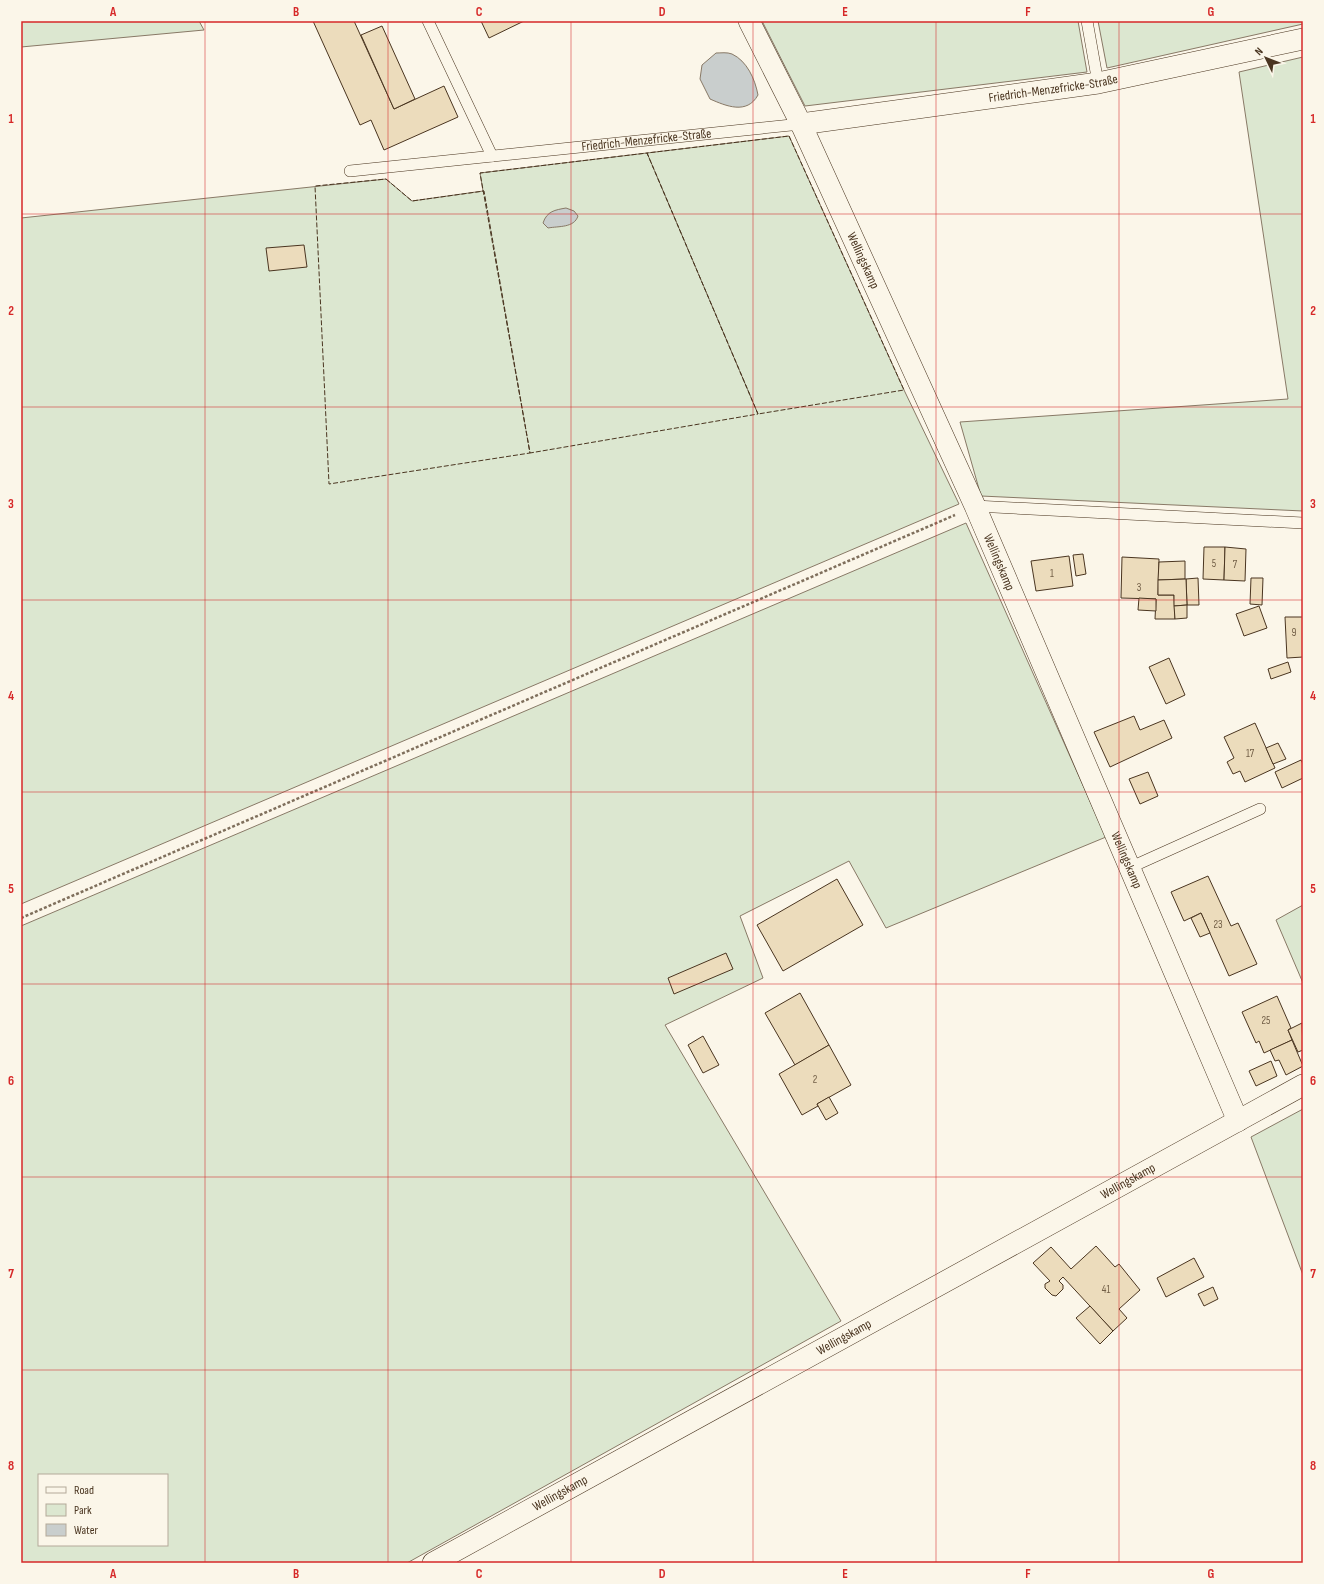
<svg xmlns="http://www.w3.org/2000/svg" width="1324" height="1584" font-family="'Sofia Sans Condensed',sans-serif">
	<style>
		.green { fill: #dce7d0; stroke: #887966; fill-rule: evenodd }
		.water { fill: #c9cecd; stroke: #887966 }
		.building { fill: #ecdcbc; stroke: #4a3520 }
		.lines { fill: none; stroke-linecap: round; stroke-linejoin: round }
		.service-casing { stroke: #4a3520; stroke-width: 12 }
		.minor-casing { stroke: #4a3520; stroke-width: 22 }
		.path { stroke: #7f6f5c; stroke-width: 2.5; stroke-dasharray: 3 2; stroke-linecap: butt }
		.service { stroke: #fbf6e9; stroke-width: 11 }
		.minor { stroke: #fbf6e9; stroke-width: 21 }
		.fence { stroke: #4a3520; stroke-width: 1; stroke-dasharray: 5 2; stroke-linecap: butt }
		.grid { fill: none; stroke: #d62828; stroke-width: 1; stroke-opacity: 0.55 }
		.labels { text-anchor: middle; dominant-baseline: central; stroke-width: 3; stroke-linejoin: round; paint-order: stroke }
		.number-label { font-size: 11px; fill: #725f47 }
		.street-label { font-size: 13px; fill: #4a3520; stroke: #fbf6e9 }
		.neatline { fill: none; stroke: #d62828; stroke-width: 1.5 }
		.grid-label { font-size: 13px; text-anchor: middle; font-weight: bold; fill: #d62828 }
	</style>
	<rect width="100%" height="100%" fill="#fbf6e9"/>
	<!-- green -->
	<g class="green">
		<polygon points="21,21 199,21 204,30 21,47"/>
		<polygon points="762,21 1078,21 1087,72 805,106"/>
		<polygon points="1098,21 1303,21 1303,24 1107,68"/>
		<polygon points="1303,57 1303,511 981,496 960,422 1288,399 1239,72"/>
		<polygon points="789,136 904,390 959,504 21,904 21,218 386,179 412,201 483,191 480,173"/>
		<path d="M 966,523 L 1106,837 L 886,928 L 849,861 L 740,916 L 763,978 L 665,1025 L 841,1321 L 407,1563 L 21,1563 L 21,926 ZM 39,1475 L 167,1475 L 167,1545 L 39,1545 Z"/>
		<polygon points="1303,905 1303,983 1276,920"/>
		<polygon points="1303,1109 1303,1275 1251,1137"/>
	</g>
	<!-- water -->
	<g class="water">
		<path d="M 716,53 C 721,53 727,52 732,54 C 747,61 755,79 758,95 C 747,115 726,106 710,99 L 700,79 L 702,65 Z"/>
		<path d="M 566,208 L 574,211 L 578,216 C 574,228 559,226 548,228 L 543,223 C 547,211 555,210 566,208 Z"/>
	</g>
	<!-- building -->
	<g class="building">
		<polygon points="313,21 354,21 394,109 444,86 458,117 384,150 371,120 360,125"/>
		<polygon points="481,21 524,21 489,38"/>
		<polygon points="382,26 415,99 394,109 361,35"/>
		<polygon points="304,245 307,267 269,271 266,248"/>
		<polygon points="1204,547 1225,547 1224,580 1203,579"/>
		<polygon points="1225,547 1246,549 1245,581 1224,580"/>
		<polygon points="1083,554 1086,574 1076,576 1073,555"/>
		<polygon points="1069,556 1073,586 1036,591 1031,561"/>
		<polygon points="1122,557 1159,559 1158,595 1174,595 1175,619 1155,619 1156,599 1121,598"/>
		<polygon points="1185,561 1185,579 1158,580 1159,562"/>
		<polygon points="1198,578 1199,605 1187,605 1186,579"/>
		<polygon points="1251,578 1263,578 1262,605 1250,604"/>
		<polygon points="1186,579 1187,605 1174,606 1174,595 1158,595 1158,580"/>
		<polygon points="1139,598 1156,599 1156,611 1138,610"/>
		<polygon points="1187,605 1187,618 1175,619 1174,606"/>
		<polygon points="1259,606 1267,628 1244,636 1236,614"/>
		<polygon points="1285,617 1303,617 1303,657 1287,658"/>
		<polygon points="1169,658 1185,695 1166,704 1149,667"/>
		<polygon points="1288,662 1291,672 1271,679 1268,669"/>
		<polygon points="1134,716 1140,730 1164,720 1172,738 1110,767 1094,732"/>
		<polygon points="1255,723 1275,768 1245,782 1240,771 1233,774 1227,762 1234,758 1224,737"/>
		<polygon points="1278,743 1286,759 1273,764 1266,748"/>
		<polygon points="1301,760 1303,764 1303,778 1282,788 1275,772"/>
		<polygon points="1148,772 1158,796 1140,804 1129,779"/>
		<polygon points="1208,876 1231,926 1238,923 1257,964 1229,976 1201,913 1184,921 1171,892"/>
		<polygon points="837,879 863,925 783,971 757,925"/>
		<polygon points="1201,913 1210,933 1200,937 1191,918"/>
		<polygon points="726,953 733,969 674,994 668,978"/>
		<polygon points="800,993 829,1045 795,1065 765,1013"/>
		<polygon points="1277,996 1291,1028 1288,1030 1292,1040 1264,1053 1259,1041 1256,1043 1242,1012"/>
		<polygon points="1302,1023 1303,1050 1298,1052 1288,1030"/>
		<polygon points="703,1036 719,1065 703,1073 688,1045"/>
		<polygon points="1292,1040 1303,1066 1286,1075 1279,1060 1275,1061 1270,1050"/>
		<polygon points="829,1045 851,1085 817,1104 818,1106 802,1115 779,1074"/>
		<polygon points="1271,1061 1277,1076 1256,1086 1249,1071"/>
		<polygon points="829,1097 838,1113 826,1120 817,1104"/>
		<polygon points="1096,1246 1115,1267 1119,1264 1140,1290 1119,1309 1127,1318 1113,1331 1063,1277 1059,1281 1063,1285 1063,1289 1056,1296 1052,1295 1045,1288 1045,1284 1050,1281 1033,1263 1051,1247 1071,1269"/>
		<polygon points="1194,1258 1204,1277 1166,1297 1157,1278"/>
		<polygon points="1213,1287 1218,1299 1204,1306 1198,1294"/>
		<polygon points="1090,1306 1113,1331 1100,1344 1076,1318"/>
	</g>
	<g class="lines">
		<defs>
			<g id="service">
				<polyline points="428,21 492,156"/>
				<polyline points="1087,21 1098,83"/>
				<path id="s1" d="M 350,171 L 801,124"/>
				<polyline points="975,506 1303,523"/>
				<polyline points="1129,868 1260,809"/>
			</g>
			<g id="minor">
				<path id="s2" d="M 749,21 L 801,124 L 1098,83 L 1303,39"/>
				<path id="s3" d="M 801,124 L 975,506 L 1238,1121"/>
				<path id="s4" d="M 433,1563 L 1303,1085"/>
			</g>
		</defs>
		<!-- service casing -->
		<use href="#service" class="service-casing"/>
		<!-- minor casing -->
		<use href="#minor" class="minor-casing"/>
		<!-- path -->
		<polyline class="path" points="21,918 955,515"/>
		<!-- service -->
		<use href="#service" class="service"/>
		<!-- minor -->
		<use href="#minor" class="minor"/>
		<!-- fence -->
		<g class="fence">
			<polygon points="789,136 904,390 758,414 647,153"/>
			<polygon points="647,153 758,414 530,453 480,173"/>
			<polygon points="386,179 412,201 484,191 530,453 329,484 315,186"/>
		</g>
	</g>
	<!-- grid -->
	<path class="grid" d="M 205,21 L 205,1563M 388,21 L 388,1563M 571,21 L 571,1563M 753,21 L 753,1563M 936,21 L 936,1563M 1119,21 L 1119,1563M 21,214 L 1303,214M 21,407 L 1303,407M 21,600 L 1303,600M 21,792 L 1303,792M 21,984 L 1303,984M 21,1177 L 1303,1177M 21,1370 L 1303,1370"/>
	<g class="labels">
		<!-- number labels -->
		<g class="number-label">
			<text x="1214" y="563">5</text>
			<text x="1235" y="564">7</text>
			<text x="1052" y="573">1</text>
			<text x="1139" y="587">3</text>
			<text x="1294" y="632">9</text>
			<text x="1250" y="753">17</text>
			<text x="1218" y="924">23</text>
			<text x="1266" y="1020">25</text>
			<text x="815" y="1079">2</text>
			<text x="1106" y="1289">41</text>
		</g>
		<!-- street labels -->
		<g class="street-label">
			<text stroke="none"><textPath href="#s2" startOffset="370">Friedrich-Menzefricke-Straße</textPath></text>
			<text stroke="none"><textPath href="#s1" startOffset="298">Friedrich-Menzefricke-Straße</textPath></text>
			<text stroke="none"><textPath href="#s3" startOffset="150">Wellingskamp</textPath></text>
			<text stroke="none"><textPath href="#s3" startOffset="481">Wellingskamp</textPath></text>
			<text stroke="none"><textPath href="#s3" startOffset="805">Wellingskamp</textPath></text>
			<text stroke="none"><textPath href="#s4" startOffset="793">Wellingskamp</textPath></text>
			<text stroke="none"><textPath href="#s4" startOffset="469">Wellingskamp</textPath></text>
			<text stroke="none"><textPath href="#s4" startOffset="145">Wellingskamp</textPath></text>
		</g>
	</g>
	<!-- border -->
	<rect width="1324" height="1584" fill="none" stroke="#fbf6e9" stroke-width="44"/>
	<!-- legend -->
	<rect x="38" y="1474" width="130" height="72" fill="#fbf6e9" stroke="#b4a999"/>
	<rect x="46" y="1487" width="20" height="6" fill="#fbf6e9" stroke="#b4a999"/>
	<text x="74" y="1494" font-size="12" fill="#4a3520">Road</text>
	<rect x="46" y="1504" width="20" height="12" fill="#dce7d0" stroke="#b4a999"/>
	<text x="74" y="1514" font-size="12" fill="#4a3520">Park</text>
	<rect x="46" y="1524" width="20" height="12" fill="#c9cecd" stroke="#b4a999"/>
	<text x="74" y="1534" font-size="12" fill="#4a3520">Water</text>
	<!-- north arrow -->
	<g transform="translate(1266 58) rotate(313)" stroke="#fbf6e9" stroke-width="3" paint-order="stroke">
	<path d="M0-3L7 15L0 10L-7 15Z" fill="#4a3520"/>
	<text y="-6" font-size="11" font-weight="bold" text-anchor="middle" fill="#4a3520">N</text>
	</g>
	<rect x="22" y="22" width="1280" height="1540" class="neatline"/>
	<g class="grid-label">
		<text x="113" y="16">A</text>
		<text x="296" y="16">B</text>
		<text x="479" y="16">C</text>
		<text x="662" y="16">D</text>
		<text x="845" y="16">E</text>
		<text x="1028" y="16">F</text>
		<text x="1211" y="16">G</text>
		<text x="11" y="123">1</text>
		<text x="1313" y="123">1</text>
		<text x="11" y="315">2</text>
		<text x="1313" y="315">2</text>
		<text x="11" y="508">3</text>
		<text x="1313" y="508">3</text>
		<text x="11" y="700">4</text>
		<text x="1313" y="700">4</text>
		<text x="11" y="893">5</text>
		<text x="1313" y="893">5</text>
		<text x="11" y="1085">6</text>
		<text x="1313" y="1085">6</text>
		<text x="11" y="1278">7</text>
		<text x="1313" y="1278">7</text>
		<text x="11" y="1470">8</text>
		<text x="1313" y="1470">8</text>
		<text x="113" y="1578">A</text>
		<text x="296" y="1578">B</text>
		<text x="479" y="1578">C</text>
		<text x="662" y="1578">D</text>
		<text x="845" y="1578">E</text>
		<text x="1028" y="1578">F</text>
		<text x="1211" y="1578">G</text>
	</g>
</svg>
